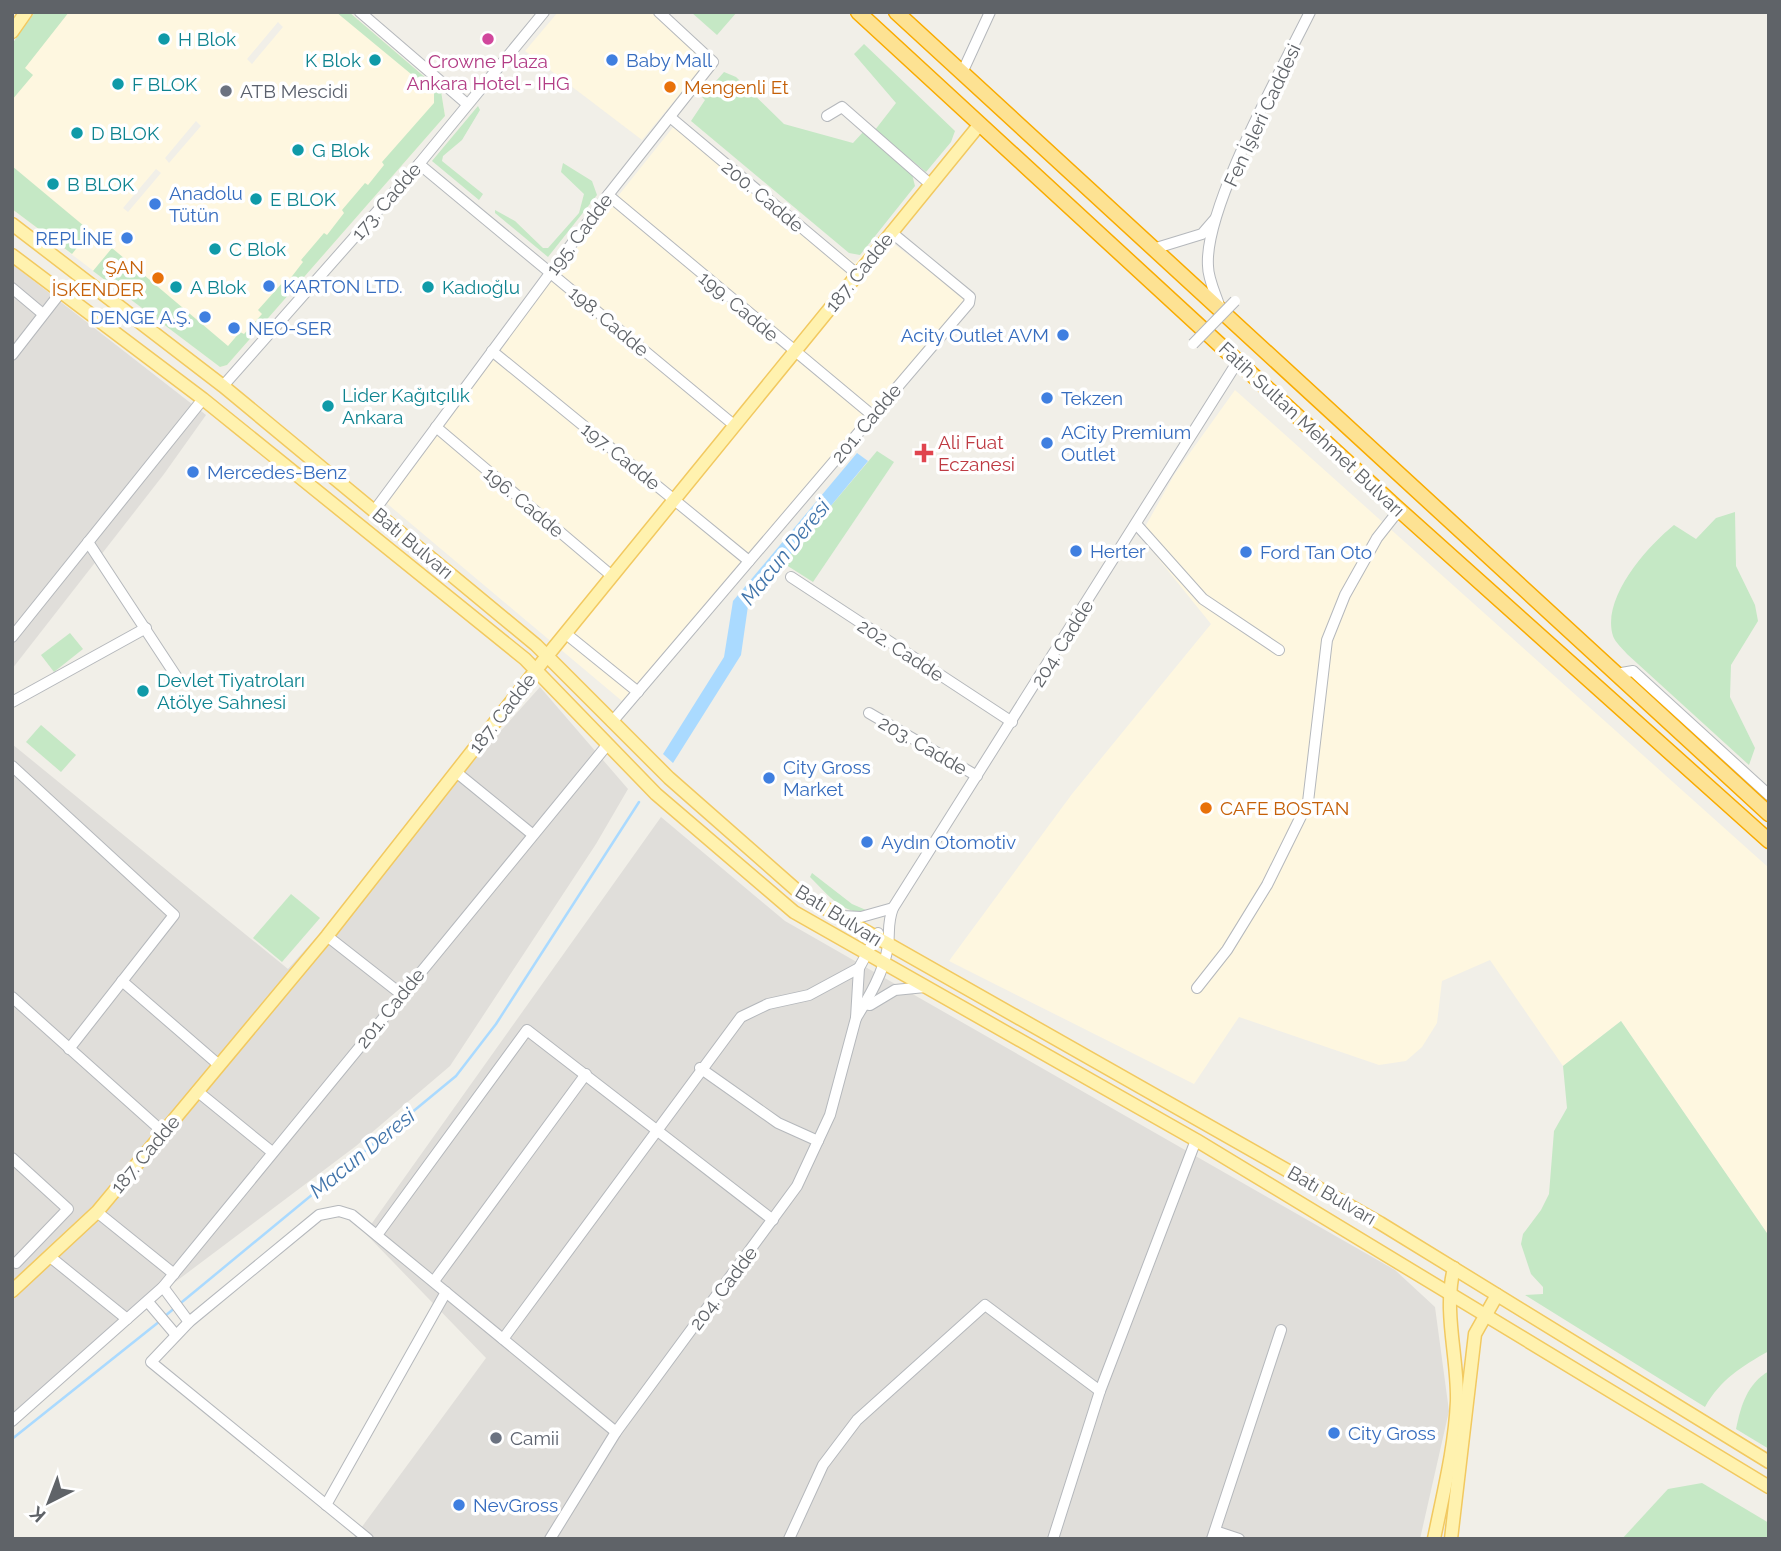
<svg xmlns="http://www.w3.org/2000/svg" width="1781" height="1551" font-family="Raleway,sans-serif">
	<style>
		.commercial { fill: #fef7e0; fill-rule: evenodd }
		.industrial { fill: #e0deda }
		.green { fill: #c5e8c5 }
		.water { fill: #aadaff }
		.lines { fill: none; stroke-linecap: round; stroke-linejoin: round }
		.stream { stroke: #aadaff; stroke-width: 2.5 }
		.minor-casing { stroke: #b5b8bc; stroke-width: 12 }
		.major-casing { stroke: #f2c960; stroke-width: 15 }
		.highway-casing { stroke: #f9ab00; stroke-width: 17 }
		.minor { stroke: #fff; stroke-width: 10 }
		.major { stroke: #fff2af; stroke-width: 12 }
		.highway { stroke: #fde293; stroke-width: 14 }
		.minor-bridge-casing { stroke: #b5b8bc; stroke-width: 12; stroke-linecap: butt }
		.minor-bridge { stroke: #fff; stroke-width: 10 }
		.culture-dot { fill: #0f9aa8; stroke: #fff; stroke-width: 2.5 }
		.hotel-dot { fill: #d1479c; stroke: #fff; stroke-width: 2.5 }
		.shop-dot { fill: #3f7fe0; stroke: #fff; stroke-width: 2.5 }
		.food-dot { fill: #e8710a; stroke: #fff; stroke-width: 2.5 }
		.worship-dot { fill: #6b7280; stroke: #fff; stroke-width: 2.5 }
		.health-dot { fill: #e0444e; stroke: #fff; stroke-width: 2.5 }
		.labels { text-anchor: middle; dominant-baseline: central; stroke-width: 7; stroke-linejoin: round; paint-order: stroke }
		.culture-label { font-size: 19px; fill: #0d838f; stroke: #fff; text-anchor: start }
		.shop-label { font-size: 19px; fill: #366cbe; stroke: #fff; text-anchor: start }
		.hotel-label { font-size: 19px; fill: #b23c85; stroke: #fff }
		.food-label { font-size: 19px; fill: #c56008; stroke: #fff; text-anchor: start }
		.worship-label { font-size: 19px; fill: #5b616d; stroke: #fff; text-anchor: start }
		.street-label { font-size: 19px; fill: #5f6368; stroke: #fff }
		.health-label { font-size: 19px; fill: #be3a42; stroke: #fff; text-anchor: start }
		.water-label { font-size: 21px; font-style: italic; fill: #4174aa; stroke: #fff }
	</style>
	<rect width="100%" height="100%" fill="#f1efe8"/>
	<!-- commercial -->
	<g class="commercial">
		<path d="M 55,12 L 349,12 L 441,91 L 445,116 L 227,365 L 220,367 L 12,209 L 12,73 ZM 278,22 L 283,27 L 252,64 L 247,59 ZM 196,121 L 201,126 L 169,163 L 165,158 ZM 156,169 L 161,173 L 128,212 L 123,208 Z"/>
		<polygon points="558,12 652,12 709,59 642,140 525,51"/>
		<polygon points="674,126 855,263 881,234 967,300 622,701 378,496"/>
		<polygon points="1235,390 1769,868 1769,1236 1621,1021 1563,1066 1490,960 1442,981 1437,1023 1422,1047 1406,1061 1379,1065 1239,1017 1194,1084 949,961 1072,794 1211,624 1140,536 1174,475"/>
	</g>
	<!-- industrial -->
	<g class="industrial">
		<polygon points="12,264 206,415 164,474 12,669"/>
		<polygon points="540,687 628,789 596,844 450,1066 356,1146 138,1310 12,1418 12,744 288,969"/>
		<polygon points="661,817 785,921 1395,1270 1435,1307 1449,1411 1420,1539 353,1539 486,1358 365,1233"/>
	</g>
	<!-- green -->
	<g class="green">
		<polygon points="35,12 69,12 25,68 33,75 12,100 12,44"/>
		<polygon points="336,12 349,12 441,91 445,116 227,365 220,367 93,271 112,248 228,346 240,332 244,334 262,314 258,310 283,282 286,284 303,262 301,260 324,233 327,235 344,213 342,210 365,183 368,185 384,165 382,162 434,103 434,93"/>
		<polygon points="691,12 737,12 717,35"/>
		<polygon points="864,44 955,131 951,142 926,172 875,130 896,103 854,54"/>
		<polygon points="724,72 736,77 784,124 853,143 864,131 912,174 915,186 860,255 849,253 691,121 705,100 702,97"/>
		<polygon points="478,106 480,110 462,140 443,156 442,161 483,194 479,200 432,161"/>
		<polygon points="563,163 592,181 597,195 548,257 495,213 495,210 515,221 543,248 548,248 579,213 584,194 561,172"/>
		<polygon points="12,166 90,231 72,254 12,209"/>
		<polygon points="877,451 894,462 813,582 783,563"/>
		<path d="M 1735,512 L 1736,566 L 1755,605 L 1758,621 L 1731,665 L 1730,697 L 1755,748 L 1749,765 L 1627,654 C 1623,649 1615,642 1613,636 C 1601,598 1647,547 1674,525 L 1696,539 L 1716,518 Z"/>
		<polygon points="70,633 83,649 54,672 41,655"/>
		<polygon points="41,725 76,755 61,772 26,742"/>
		<path d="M 812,873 L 852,904 L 866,910 L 863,913 C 840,911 826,893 810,877 Z"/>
		<polygon points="291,894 320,918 282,962 253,938"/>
		<path d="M 1621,1021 L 1769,1236 L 1769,1351 C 1742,1366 1720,1380 1705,1407 L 1525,1295 L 1543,1294 L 1543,1287 L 1531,1274 L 1521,1244 L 1523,1234 L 1541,1210 L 1549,1194 L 1554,1131 L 1567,1108 L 1563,1066 Z"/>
		<path d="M 1769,1371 L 1769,1449 L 1736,1429 C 1741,1405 1747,1384 1769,1371 Z"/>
		<polygon points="1702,1483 1769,1523 1769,1539 1622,1539 1668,1489"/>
	</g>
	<!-- water -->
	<polygon class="water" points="857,453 868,461 748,606 741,655 673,763 663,754 724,657 733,601"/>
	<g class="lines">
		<!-- stream -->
		<g class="stream">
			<polyline points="165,1316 456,1076 496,1024 639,802"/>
			<polyline points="12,1439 160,1321"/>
		</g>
		<defs>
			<g id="minor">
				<polyline points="360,12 467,104"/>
				<polyline points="962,73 990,12"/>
				<polyline points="827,116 842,107 930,184"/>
				<polyline points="670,117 857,274"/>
				<polyline points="419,164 734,425"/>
				<polyline points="608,195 872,415"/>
				<polyline points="1153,249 1202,234 1215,219"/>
				<polyline points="12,288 43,314"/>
				<path d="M 1220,308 C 1216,295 1208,279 1208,266 C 1204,208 1282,69 1310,12"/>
				<polyline points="492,351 749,561"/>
				<polyline points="12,355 61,292"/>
				<polyline points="223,386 419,164 544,12"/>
				<polyline points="436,427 612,576"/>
				<polyline points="374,511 608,195 713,62 659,12"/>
				<polyline points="1137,525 1203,599 1279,650"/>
				<polyline points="88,542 178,679"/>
				<polyline points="791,577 1012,722"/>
				<polyline points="565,633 638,692"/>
				<polyline points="12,637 203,399"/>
				<polyline points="1616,674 1633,671 1769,795"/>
				<polyline points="12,702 146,628"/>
				<polyline points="869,713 977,776"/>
				<polyline points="612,722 969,303 970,297 891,232"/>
				<polyline points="12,766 174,915 69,1049"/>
				<polyline points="456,772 532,834"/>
				<polyline points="842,916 861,917 893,908"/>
				<polyline points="327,936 401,994"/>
				<polyline points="122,981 219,1065"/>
				<polyline points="1197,988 1227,950 1267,885 1308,802 1327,640 1345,595 1377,538 1399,510"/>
				<polyline points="12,997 163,1132"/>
				<polyline points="864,1004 870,1005 895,990 925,987"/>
				<path d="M 856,1018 C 869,997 884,972 888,946 C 890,931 887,924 893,908 L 1238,361"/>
				<polyline points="700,1068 778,1123 818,1141"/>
				<polyline points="197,1091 272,1152"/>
				<polyline points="12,1158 68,1209 16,1263"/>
				<polyline points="97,1212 174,1274"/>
				<polyline points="377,1235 527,1030 773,1220"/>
				<polyline points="49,1256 127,1319"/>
				<polyline points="434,1281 586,1074"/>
				<polyline points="163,1287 189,1322"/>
				<polyline points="148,1302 176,1335"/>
				<polyline points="503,1339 741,1017 768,1004 809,995 859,968"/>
				<polyline points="12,1421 163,1287 608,744"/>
				<polyline points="326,1505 446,1292"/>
				<polyline points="1215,1531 1239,1539"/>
				<polyline points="368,1539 151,1362 189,1322 319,1215 339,1211 352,1215 616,1432"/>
				<polyline points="550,1539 616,1432 797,1186 830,1115 856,1018 859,968 878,933"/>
				<polyline points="789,1539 823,1465 857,1420 985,1305 1100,1391"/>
				<polyline points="1053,1539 1100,1391 1196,1140"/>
				<polyline points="1212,1539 1281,1330"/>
			</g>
			<g id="major">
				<polyline points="12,32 26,12"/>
				<polyline points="12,224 223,386 536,645 669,778 802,895 1380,1223 1769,1462"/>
				<polyline points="12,255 203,399 525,659 656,794 794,912 1196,1140 1769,1487"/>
				<polyline points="12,1291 97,1212 327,936 547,656 980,124"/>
				<path d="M 1434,1539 C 1443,1494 1455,1447 1457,1401 C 1458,1357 1443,1312 1454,1268"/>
				<polyline points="1451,1539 1475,1334 1497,1295"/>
			</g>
			<g id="highway">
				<polyline points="858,12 1396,507 1769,841"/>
				<polyline points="896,12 1769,814"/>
			</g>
		</defs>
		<!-- minor casing -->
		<use href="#minor" class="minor-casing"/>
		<!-- major casing -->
		<use href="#major" class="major-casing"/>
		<!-- highway casing -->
		<use href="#highway" class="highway-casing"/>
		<!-- minor -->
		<use href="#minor" class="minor"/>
		<!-- major -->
		<use href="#major" class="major"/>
		<!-- highway -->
		<use href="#highway" class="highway"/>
		<defs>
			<polyline id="minor-bridge" points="1193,344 1235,301"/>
		</defs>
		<!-- minor-bridge casing -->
		<use href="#minor-bridge" class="minor-bridge-casing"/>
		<!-- minor-bridge -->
		<use href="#minor-bridge" class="minor-bridge"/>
	</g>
	<!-- markers -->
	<g class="culture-dot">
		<circle cx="164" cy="39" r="7"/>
		<circle cx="375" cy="60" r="7"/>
		<circle cx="118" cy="84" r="7"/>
		<circle cx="77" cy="133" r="7"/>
		<circle cx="298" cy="150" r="7"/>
		<circle cx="53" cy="184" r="7"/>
		<circle cx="256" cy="199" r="7"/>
		<circle cx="215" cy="249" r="7"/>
		<circle cx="176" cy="287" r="7"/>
		<circle cx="428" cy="287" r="7"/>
		<circle cx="328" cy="406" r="7"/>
		<circle cx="143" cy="691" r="7"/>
	</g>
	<circle class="hotel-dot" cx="488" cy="39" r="7"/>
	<g class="shop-dot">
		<circle cx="612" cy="60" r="7"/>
		<circle cx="155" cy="204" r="7"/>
		<circle cx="127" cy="238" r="7"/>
		<circle cx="269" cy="286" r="7"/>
		<circle cx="205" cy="317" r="7"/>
		<circle cx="234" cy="328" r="7"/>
		<circle cx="1063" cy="335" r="7"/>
		<circle cx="1047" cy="398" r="7"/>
		<circle cx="1047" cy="443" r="7"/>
		<circle cx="193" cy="472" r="7"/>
		<circle cx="1076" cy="551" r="7"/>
		<circle cx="1246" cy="552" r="7"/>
		<circle cx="769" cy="778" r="7"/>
		<circle cx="867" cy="842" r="7"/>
		<circle cx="1334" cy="1433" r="7"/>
		<circle cx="459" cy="1505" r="7"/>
	</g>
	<g class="food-dot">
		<circle cx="670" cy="87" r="7"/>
		<circle cx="158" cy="278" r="7"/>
		<circle cx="1206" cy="808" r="7"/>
	</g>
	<g class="worship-dot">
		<circle cx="226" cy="91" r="7"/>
		<circle cx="496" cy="1438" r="7"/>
	</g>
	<path class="health-dot" d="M920.5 442.5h7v7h7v7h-7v7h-7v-7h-7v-7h7z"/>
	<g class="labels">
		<!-- culture labels -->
		<g class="culture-label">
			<text x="178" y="39">H Blok</text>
			<text x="361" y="60" text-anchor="end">K Blok</text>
			<text x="132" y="84">F BLOK</text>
			<text x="91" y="133">D BLOK</text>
			<text x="312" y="150">G Blok</text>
			<text x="67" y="184">B BLOK</text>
			<text x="270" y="199">E BLOK</text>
			<text x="229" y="249">C Blok</text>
			<text x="190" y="287">A Blok</text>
			<text x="442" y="287">Kadıoğlu</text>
			<text x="342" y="395">Lider Kağıtçılık<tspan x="342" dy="22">Ankara</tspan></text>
			<text x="157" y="680">Devlet Tiyatroları<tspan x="157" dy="22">Atölye Sahnesi</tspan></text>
		</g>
		<!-- shop labels -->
		<g class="shop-label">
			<text x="626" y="60">Baby Mall</text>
			<text x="169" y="193">Anadolu<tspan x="169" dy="22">Tütün</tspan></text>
			<text x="113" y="238" text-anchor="end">REPLİNE</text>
			<text x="283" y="286">KARTON LTD.</text>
			<text x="191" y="317" text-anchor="end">DENGE A.Ş.</text>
			<text x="248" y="328">NEO-SER</text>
			<text x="1049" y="335" text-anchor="end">Acity Outlet AVM</text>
			<text x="1061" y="398">Tekzen</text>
			<text x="1061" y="432">ACity Premium<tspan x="1061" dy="22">Outlet</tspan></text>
			<text x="207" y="472">Mercedes-Benz</text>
			<text x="1090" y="551">Herter</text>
			<text x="1260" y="552">Ford Tan Oto</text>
			<text x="783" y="767">City Gross<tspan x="783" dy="22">Market</tspan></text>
			<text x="881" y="842">Aydın Otomotiv</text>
			<text x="1348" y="1433">City Gross</text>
			<text x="473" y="1505">NevGross</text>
		</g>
		<!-- hotel labels -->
		<g class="hotel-label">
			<text x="488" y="61">Crowne Plaza<tspan x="488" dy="22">Ankara Hotel - IHG</tspan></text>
		</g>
		<!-- food labels -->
		<g class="food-label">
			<text x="684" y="87">Mengenli Et</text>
			<text x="144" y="267" text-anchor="end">ŞAN<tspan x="144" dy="22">İSKENDER</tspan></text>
			<text x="1220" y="808">CAFE BOSTAN</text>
		</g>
		<!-- worship labels -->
		<g class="worship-label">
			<text x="240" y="91">ATB Mescidi</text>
			<text x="510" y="1438">Camii</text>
		</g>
		<!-- street labels -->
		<g class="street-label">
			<text transform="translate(1262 115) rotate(-65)">Fen İşleri Caddesi</text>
			<text transform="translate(763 196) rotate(40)">200. Cadde</text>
			<text transform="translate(386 201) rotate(-49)">173. Cadde</text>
			<text transform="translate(579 234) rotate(-53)">195. Cadde</text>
			<text transform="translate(859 272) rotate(-51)">187. Cadde</text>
			<text transform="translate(739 306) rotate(40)">199. Cadde</text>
			<text transform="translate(609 321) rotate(40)">198. Cadde</text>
			<text transform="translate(866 423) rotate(-50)">201. Cadde</text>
			<text transform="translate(1312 429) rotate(43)">Fatih Sultan Mehmet Bulvarı</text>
			<text transform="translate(621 456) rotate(39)">197. Cadde</text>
			<text transform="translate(524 502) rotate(40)">196. Cadde</text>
			<text transform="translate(413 543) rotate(40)">Batı Bulvarı</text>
			<text transform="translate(1062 643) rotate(-58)">204. Cadde</text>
			<text transform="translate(901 650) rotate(33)">202. Cadde</text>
			<text transform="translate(502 713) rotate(-52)">187. Cadde</text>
			<text transform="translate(923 745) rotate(30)">203. Cadde</text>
			<text transform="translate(839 915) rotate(32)">Batı Bulvarı</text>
			<text transform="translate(390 1008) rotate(-51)">201. Cadde</text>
			<text transform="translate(145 1154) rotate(-50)">187. Cadde</text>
			<text transform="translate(1332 1195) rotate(30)">Batı Bulvarı</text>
			<text transform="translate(723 1288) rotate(-53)">204. Cadde</text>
		</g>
		<!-- health labels -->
		<g class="health-label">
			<text x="938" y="442">Ali Fuat<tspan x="938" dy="22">Eczanesi</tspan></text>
		</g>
		<!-- water labels -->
		<g class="water-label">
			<text transform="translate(785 552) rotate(-51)">Macun Deresi</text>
			<text transform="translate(362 1153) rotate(-39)">Macun Deresi</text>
		</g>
	</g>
	<!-- border -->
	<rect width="1781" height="1551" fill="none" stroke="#5f6368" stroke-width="28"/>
	<!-- north arrow -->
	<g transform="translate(49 1502) rotate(222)" stroke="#ffffff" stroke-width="5" paint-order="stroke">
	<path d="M0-5L12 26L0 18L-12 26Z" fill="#5f6368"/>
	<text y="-10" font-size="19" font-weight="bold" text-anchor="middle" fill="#5f6368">K</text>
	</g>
</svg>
